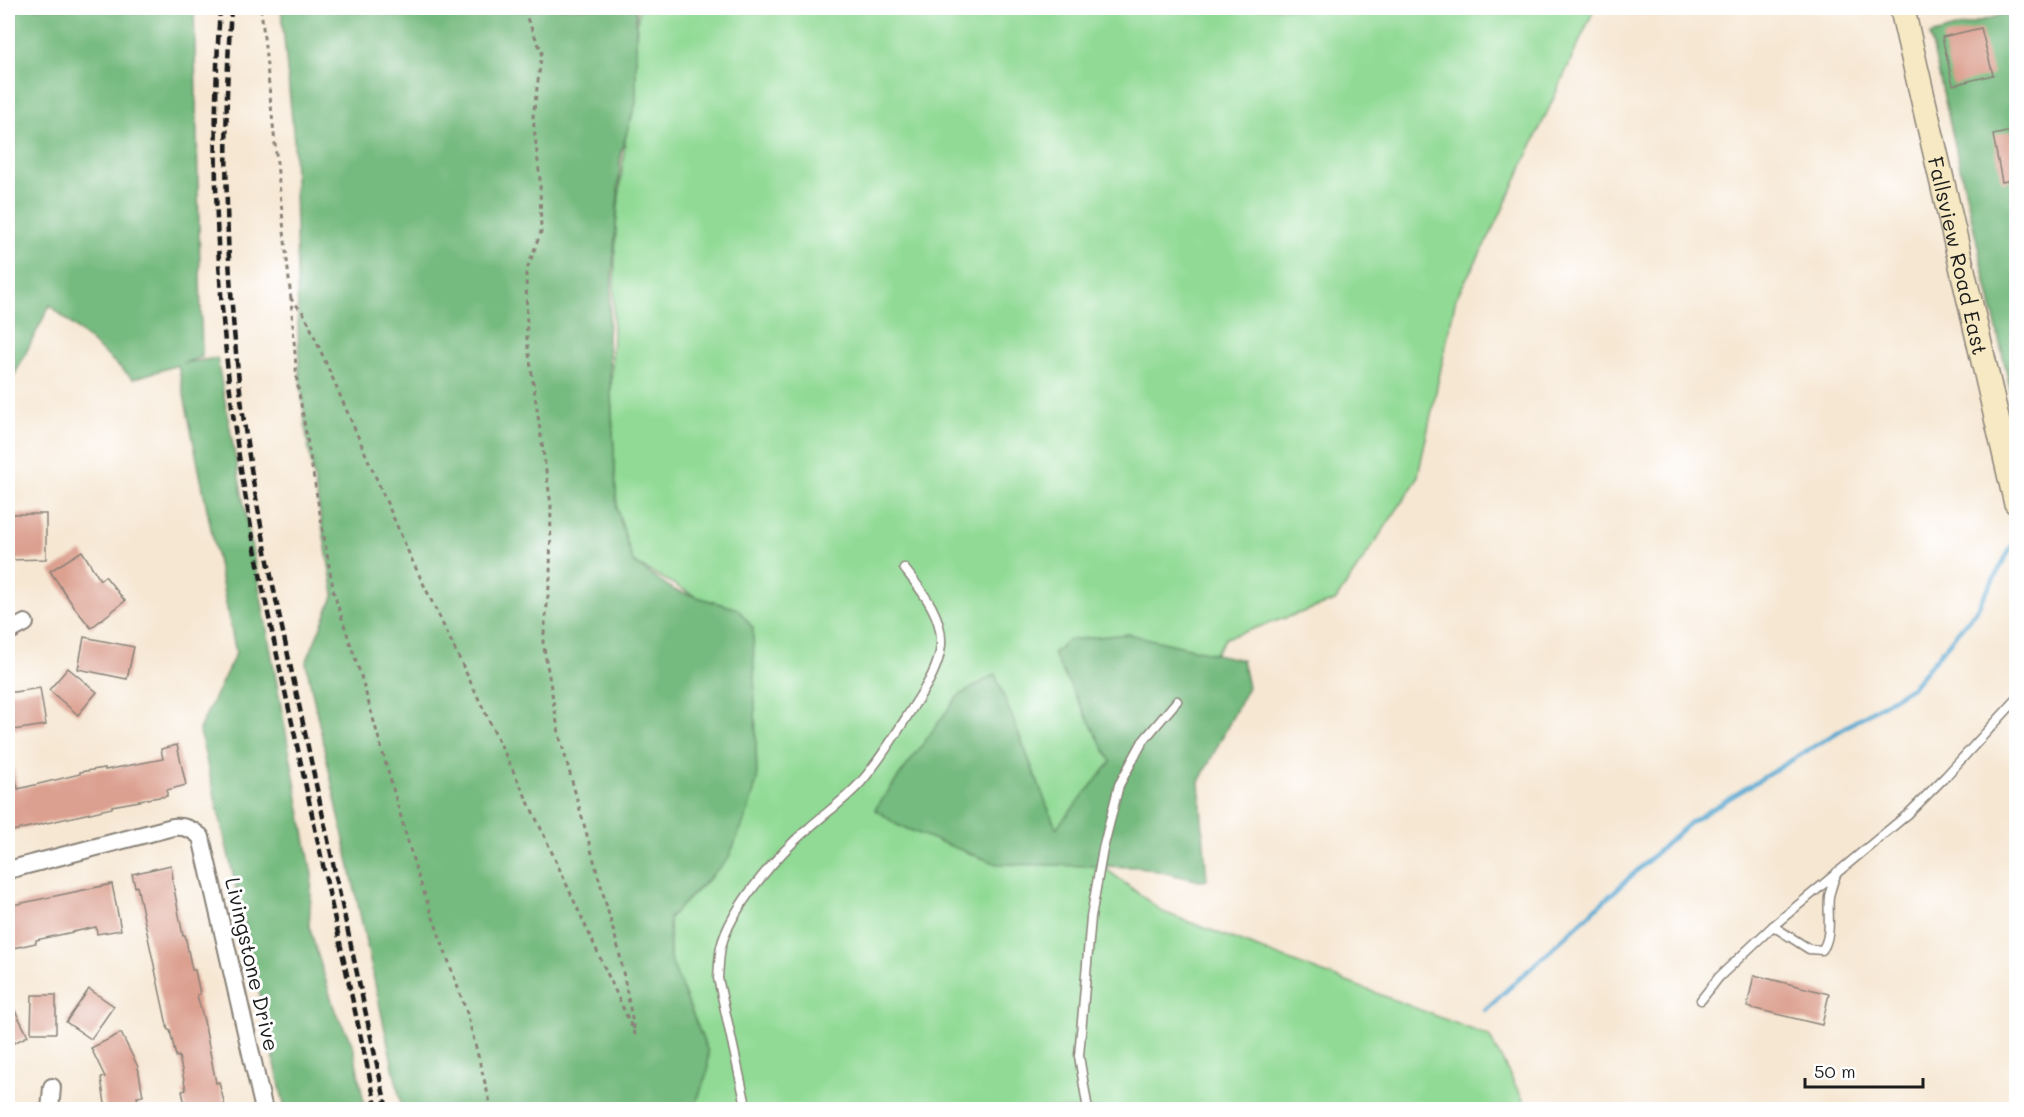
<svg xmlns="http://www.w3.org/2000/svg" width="2024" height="1117" font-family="Mali,sans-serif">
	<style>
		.green { fill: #91da95; stroke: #567b58; stroke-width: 1.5 }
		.forest { fill: #74ba7e; stroke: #486b4d; stroke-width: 1.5 }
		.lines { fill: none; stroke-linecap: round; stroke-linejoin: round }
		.stream { stroke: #55a7d0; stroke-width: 4.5 }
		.building { fill: #dca090 }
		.lane-casing { stroke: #898278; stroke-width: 11 }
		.street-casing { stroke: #898278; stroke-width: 20 }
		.secondary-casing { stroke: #898278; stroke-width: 27 }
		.path { stroke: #898278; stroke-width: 3; stroke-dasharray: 4.5 4.5; stroke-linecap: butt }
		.lane { stroke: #fff; stroke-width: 8 }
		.street { stroke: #fff; stroke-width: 16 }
		.secondary { stroke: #f6e9c3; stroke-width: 24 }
		.rail { stroke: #1c1c1c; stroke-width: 4.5; stroke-dasharray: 9 4.5; stroke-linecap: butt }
		.labels { text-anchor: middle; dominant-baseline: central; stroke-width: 6; stroke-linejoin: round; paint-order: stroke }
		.street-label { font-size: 21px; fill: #1c1c1c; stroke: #fff }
	</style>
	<rect width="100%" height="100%" fill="#fff"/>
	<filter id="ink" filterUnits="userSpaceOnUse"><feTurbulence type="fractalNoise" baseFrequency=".0167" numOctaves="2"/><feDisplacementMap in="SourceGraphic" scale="12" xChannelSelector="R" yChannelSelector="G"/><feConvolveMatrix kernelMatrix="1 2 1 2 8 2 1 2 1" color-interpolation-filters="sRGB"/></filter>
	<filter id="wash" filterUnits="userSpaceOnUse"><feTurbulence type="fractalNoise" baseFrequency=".008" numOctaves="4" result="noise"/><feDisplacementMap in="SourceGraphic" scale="24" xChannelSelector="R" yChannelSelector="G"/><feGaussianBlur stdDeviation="1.35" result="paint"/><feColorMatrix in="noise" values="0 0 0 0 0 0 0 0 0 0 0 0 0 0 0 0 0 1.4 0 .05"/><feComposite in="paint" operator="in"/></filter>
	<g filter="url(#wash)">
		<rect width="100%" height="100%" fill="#f6e7d3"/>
		<!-- green -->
		<polygon class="green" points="639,8 1592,8 1592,14 1496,224 1456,298 1417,480 1335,601 1226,638 1076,846 1163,912 1489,1036 1528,1109 683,1109 670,958 669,918 713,875 753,628 633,562 617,509 611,394 616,227"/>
		<!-- forest -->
		<g class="forest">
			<polygon points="8,8 194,8 202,357 183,363 217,358 312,875 309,926 335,1011 353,1045 365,1109 285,1109 239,900 199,729 236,653 178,365 133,379 50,305 8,388"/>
			<polygon points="281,8 636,8 636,103 621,152 608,337 617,509 633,562 674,590 738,609 753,628 757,780 748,812 728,859 669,918 670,958 708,1052 708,1071 694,1109 402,1109 306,663 334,594 306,433 299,368 294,140"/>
			<polygon points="2016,11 2016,414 1930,35"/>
			<polygon points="1128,634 1242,660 1248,687 1199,782 1207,880 1200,881 1140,867 997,864 897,825 875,809 958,696 995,674 1056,828 1111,762 1053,654 1068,640"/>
		</g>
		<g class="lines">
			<!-- stream -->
			<polyline class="stream" points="1485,1010 1689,823 1913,686 1977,609 2013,544 2016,531"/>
		</g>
		<g id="blocks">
			<!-- building -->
			<g class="building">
				<polygon points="1981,28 1993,75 1953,85 1942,37"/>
				<polygon points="2016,130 2016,179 2002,182 1993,135"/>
				<polygon points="8,514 46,514 46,559 8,560"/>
				<polygon points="82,551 100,580 105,576 125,601 91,628 74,607 50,571"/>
				<polygon points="84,637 134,647 127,679 78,669"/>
				<polygon points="68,668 97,692 78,715 49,690"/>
				<polygon points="40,688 46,725 13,730 8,693"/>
				<polygon points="177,745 186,785 167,790 167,796 139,800 140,801 112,806 112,808 8,832 8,766 13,766 18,789 80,774 80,772 105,768 105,770 163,759 161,749"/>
				<polygon points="171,865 173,878 172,878 183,936 185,935 192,970 195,970 200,994 197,995 204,1021 216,1083 219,1082 225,1106 208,1110 186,1110 182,1091 186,1090 179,1056 176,1057 170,1030 168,1030 137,886 135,887 132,874"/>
				<polygon points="112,884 121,930 97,934 96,927 36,940 36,943 13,948 8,923 8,906"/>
				<polygon points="1754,975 1829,994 1822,1025 1747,1007"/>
				<polygon points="89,989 114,1006 91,1039 66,1022"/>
				<polygon points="32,995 56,995 56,1033 31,1033"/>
				<polygon points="8,997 28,1036 14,1043 12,1038 8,1041"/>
				<polygon points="121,1033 138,1067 143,1096 137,1097 140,1110 106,1110 101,1078 105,1077 91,1048"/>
			</g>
		</g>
	</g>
	<g filter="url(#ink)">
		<use href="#blocks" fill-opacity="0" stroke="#898278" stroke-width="1.5"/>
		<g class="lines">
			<defs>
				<g id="lane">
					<path d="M 1773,926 L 1809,949 L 1822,950 C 1833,936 1827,913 1829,896 C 1831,888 1834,879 1837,872"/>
					<polyline points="1701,1000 1719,977 1773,926 1908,814 1946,776 2016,700"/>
					<path d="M 747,1110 L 718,978 C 719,967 719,957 721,947 C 731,907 779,853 810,827 C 827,812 846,799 861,782 C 881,759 897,732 913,707 C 925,688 939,668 941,645 C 943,615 921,590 904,568"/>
					<polyline points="1088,1110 1079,1056 1091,917 1103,849 1119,785 1143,741 1177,701"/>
				</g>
				<g id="street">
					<polyline points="8,632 25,623"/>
					<path d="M 8,870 L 173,827 C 185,826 192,829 201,837 L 264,1110"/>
					<polyline points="50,1110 52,1087"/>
				</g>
				<g id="secondary">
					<path id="s1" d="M 1902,8 L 2016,502"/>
				</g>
			</defs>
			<!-- lane casing -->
			<use href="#lane" class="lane-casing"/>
			<!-- street casing -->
			<use href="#street" class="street-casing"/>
			<!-- secondary casing -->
			<use href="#secondary" class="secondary-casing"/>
			<!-- path -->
			<g class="path">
				<polyline points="261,8 291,299"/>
				<polyline points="8,19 8,8"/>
				<polyline points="492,1110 467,1013 416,870 361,676 334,594 297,381 291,299 305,315 411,558 543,833 635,1034 619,951 559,734 543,642 550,578 551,505 527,340 526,272 541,232 540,180 533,117 542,52 525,14 526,8"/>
			</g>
			<!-- lane -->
			<use href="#lane" class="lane"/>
			<!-- street -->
			<use href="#street" class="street"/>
			<!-- secondary -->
			<use href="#secondary" class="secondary"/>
			<!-- rail -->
			<g class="rail">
				<path d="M 220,8 C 212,129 215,251 228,372 C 241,495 268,616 295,736 C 322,861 349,985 377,1110"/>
				<path d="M 231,8 C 223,129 225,251 238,372 C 250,488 276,601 301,714 C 329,846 358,978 387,1110"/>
			</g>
		</g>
	</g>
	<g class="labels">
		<!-- street labels -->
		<g class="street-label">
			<text stroke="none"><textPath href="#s1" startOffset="254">Fallsview Road East</textPath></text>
			<text transform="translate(253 964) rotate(77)">Livingstone Drive</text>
		</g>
	</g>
	<!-- margin -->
	<rect width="2024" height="1117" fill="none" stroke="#fff" stroke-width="30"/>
	<!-- scale -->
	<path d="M1805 1078v9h118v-9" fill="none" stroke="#1c1c1c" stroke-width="3"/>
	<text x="1814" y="1078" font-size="18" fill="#1c1c1c" stroke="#ffffff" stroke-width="4.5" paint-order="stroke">50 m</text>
</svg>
